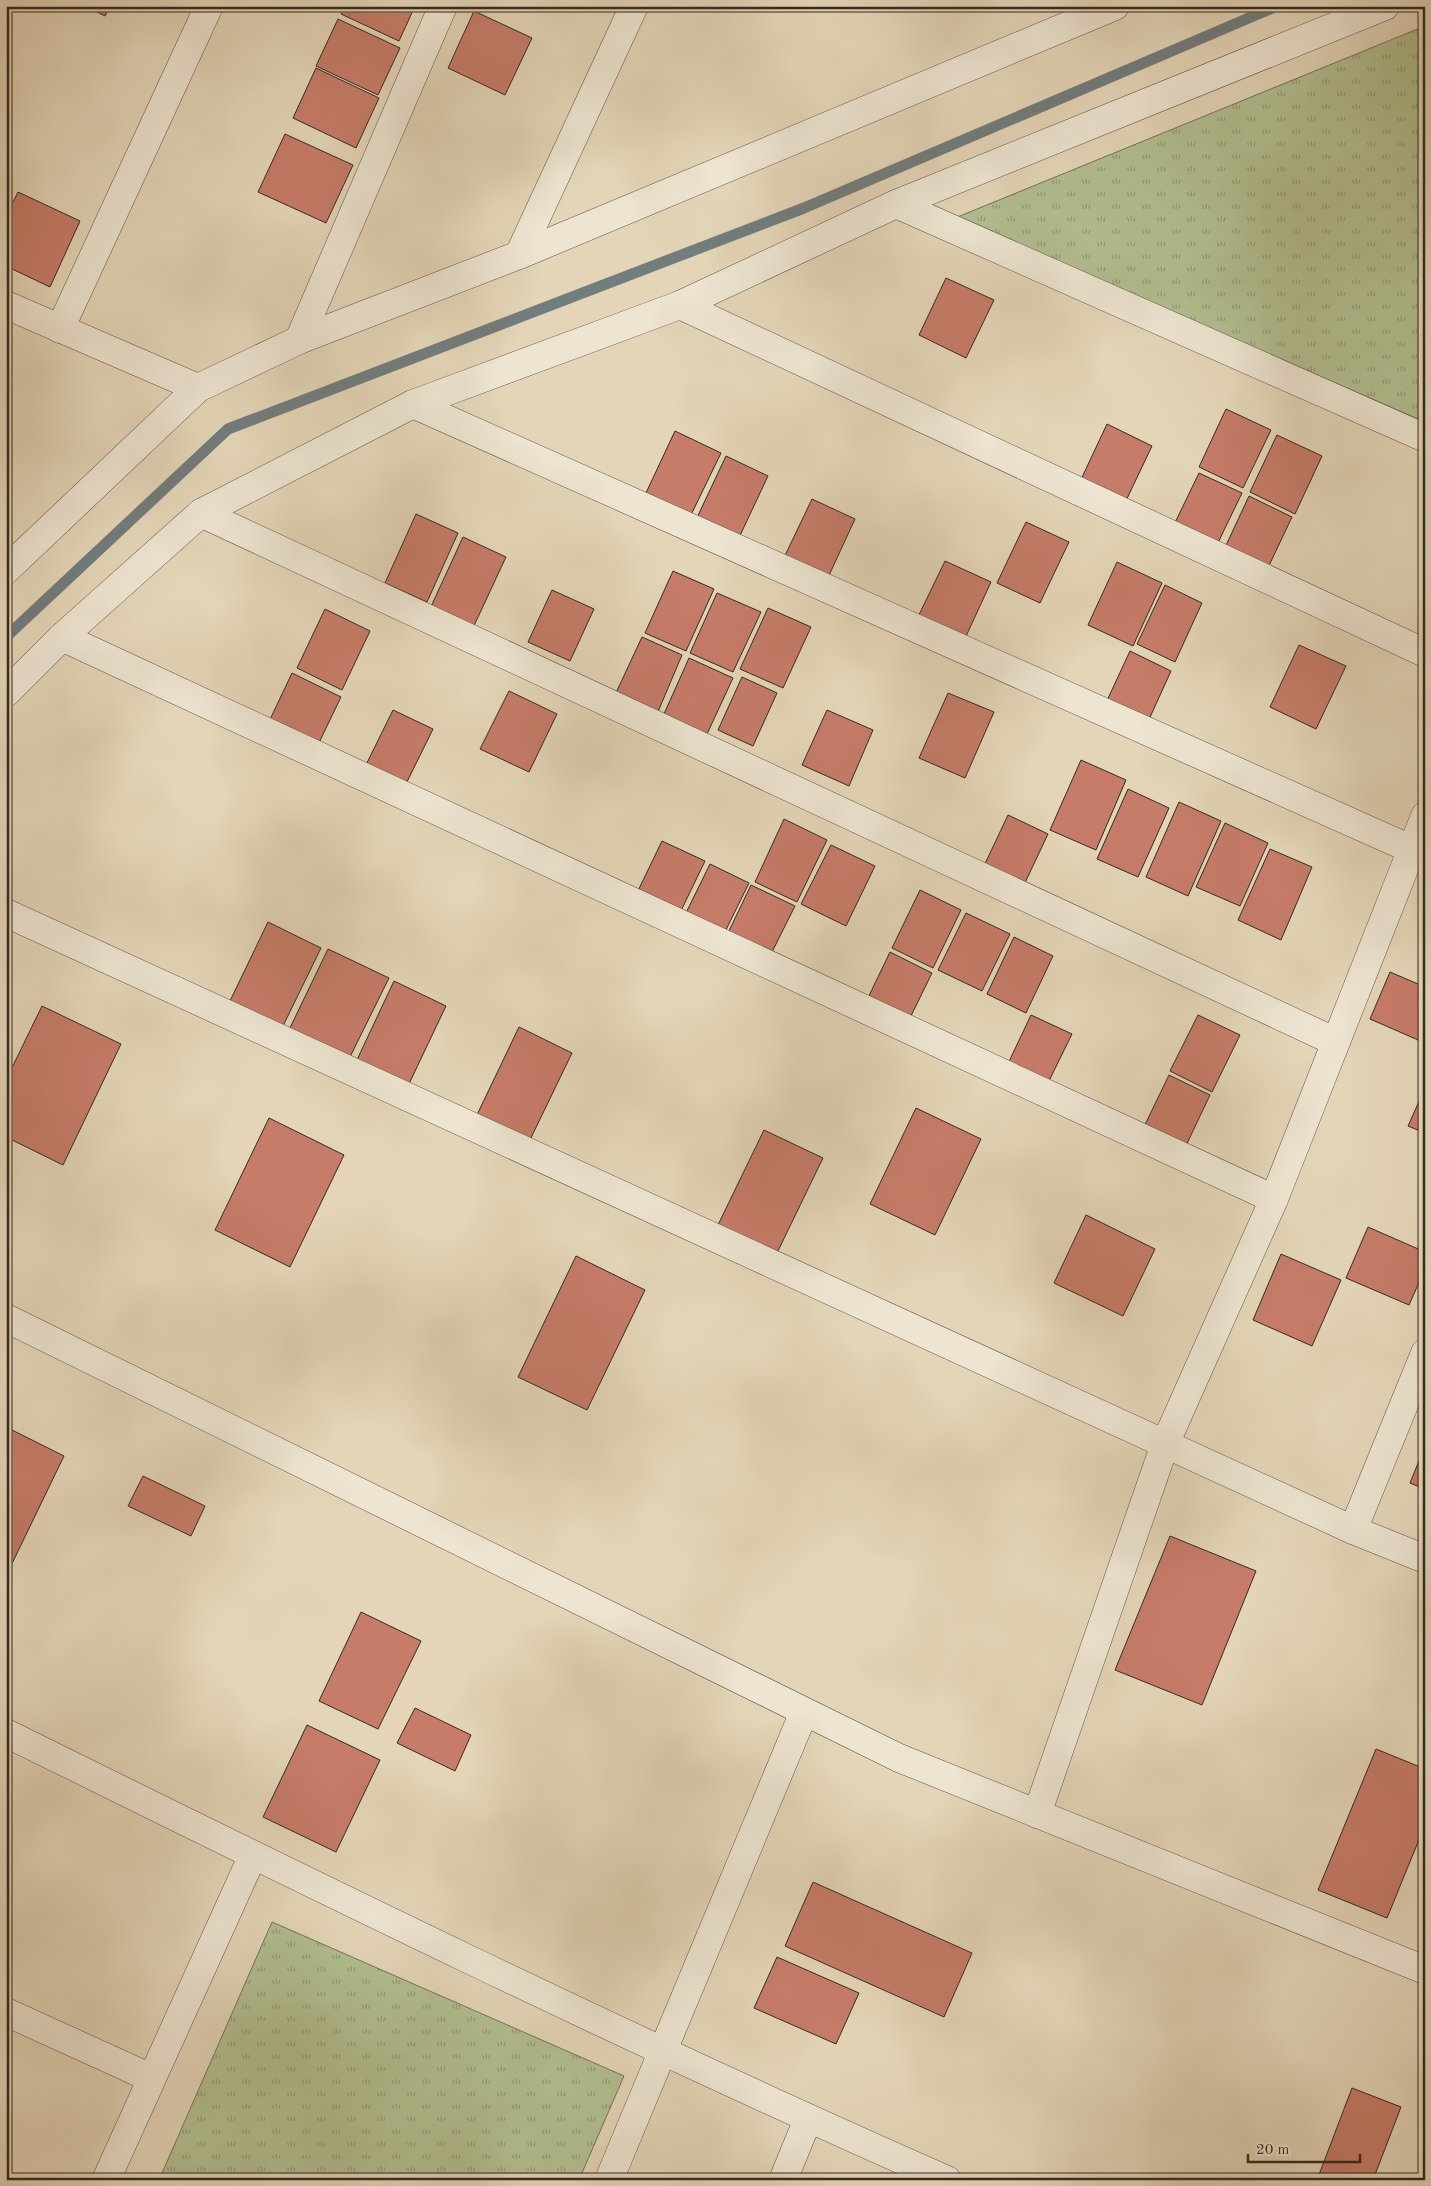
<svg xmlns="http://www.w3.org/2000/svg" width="1431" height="2186" font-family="'Old Standard TT',serif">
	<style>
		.park { fill: url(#park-tufts); stroke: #737458 }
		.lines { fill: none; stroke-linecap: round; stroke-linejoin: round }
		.stream { stroke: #727d7d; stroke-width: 11 }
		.building { fill: #c67c69; stroke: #342a21 }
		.street-casing { stroke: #605547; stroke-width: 29 }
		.street { stroke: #ede4d1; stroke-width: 28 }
	</style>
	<defs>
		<pattern id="park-tufts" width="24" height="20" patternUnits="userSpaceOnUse" patternTransform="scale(1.25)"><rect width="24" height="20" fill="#b2be90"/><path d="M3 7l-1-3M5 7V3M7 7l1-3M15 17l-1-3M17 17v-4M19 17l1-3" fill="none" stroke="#929b75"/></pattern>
	</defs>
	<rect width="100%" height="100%" fill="#e4d5b8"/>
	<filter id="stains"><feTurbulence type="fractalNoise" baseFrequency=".004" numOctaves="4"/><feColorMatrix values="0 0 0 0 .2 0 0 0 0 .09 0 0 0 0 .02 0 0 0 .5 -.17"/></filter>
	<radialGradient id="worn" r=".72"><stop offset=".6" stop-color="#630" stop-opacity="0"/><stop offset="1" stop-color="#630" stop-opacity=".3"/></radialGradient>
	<!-- park -->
	<g class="park">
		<polygon points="1425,26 1425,422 955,218"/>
		<polygon points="272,1922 624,2076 579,2180 159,2180"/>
	</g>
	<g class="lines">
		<!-- stream -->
		<polyline class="stream" points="6,637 228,429 804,208 1277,6"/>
	</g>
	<!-- building -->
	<g class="building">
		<polygon points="85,6 110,6 105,16"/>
		<polygon points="344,6 415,6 399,41 341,14"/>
		<polygon points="474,11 532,38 505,95 448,68"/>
		<polygon points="338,19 400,48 378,95 316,66"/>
		<polygon points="316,68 379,98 356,148 293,118"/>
		<polygon points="285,134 353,165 326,223 258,192"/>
		<polygon points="18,192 80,221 50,287 6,266 6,216"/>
		<polygon points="946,278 994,300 966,358 919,335"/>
		<polygon points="1226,409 1271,430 1243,488 1199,467"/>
		<polygon points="1107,424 1152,446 1122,509 1077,488"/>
		<polygon points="675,431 721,453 690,517 645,495"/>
		<polygon points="1277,435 1322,456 1295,514 1250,492"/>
		<polygon points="726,456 768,476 736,544 694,524"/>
		<polygon points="1199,473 1242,493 1214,551 1171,531"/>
		<polygon points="1249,496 1292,517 1265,574 1222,554"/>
		<polygon points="812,499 855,519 825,584 781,564"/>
		<polygon points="416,514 458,533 427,602 385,583"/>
		<polygon points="1026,522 1069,542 1040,603 997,583"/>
		<polygon points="463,537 506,557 472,630 429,611"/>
		<polygon points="945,561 991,582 962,645 915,623"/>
		<polygon points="1117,562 1162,583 1133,646 1088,625"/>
		<polygon points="673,571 714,589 686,651 645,633"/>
		<polygon points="1165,585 1202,603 1175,662 1137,644"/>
		<polygon points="552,590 594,609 570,661 528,642"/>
		<polygon points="717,593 761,612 733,672 690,653"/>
		<polygon points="768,608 811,627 783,688 740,669"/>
		<polygon points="325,609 370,631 342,690 297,668"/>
		<polygon points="642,637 682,655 657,714 615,695"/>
		<polygon points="1299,645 1346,666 1316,729 1270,707"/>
		<polygon points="1130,651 1171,671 1146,726 1104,707"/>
		<polygon points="689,658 733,678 707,734 664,714"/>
		<polygon points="292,673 341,697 315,751 266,728"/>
		<polygon points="742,677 777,693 753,746 718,730"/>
		<polygon points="509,691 557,714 529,772 480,749"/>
		<polygon points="948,693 994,712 965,778 919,758"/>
		<polygon points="393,710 433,729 402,792 362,773"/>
		<polygon points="827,710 873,730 849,786 802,765"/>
		<polygon points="1081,760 1126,780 1096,850 1050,830"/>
		<polygon points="1128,789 1169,808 1138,877 1097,859"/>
		<polygon points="1179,802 1221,821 1188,896 1146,877"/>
		<polygon points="1008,815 1048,834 1023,887 983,868"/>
		<polygon points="784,819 827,840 797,902 755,882"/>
		<polygon points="1225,823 1268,843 1240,906 1196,887"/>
		<polygon points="662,841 705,861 677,919 634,899"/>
		<polygon points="831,845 875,866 846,926 801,904"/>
		<polygon points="1270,849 1312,867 1281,940 1238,920"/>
		<polygon points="710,864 749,883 721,940 682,921"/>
		<polygon points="751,885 795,906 770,956 727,935"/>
		<polygon points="920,890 961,910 933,968 892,948"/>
		<polygon points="966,913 1010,934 982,991 938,970"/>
		<polygon points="268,922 321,948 282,1028 229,1003"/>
		<polygon points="1014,937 1053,956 1026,1013 987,994"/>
		<polygon points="328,949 389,978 348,1061 288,1032"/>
		<polygon points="890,952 932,973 908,1022 866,1002"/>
		<polygon points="1390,972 1425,987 1425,1043 1370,1019"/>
		<polygon points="394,981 446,1006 407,1088 355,1064"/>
		<polygon points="42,1006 121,1044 63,1165 6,1137 6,1080"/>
		<polygon points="1031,1015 1072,1034 1045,1089 1005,1070"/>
		<polygon points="1198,1015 1240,1035 1212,1092 1170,1071"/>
		<polygon points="519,1027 572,1053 528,1144 475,1119"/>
		<polygon points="1169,1075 1210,1095 1183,1152 1141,1133"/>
		<polygon points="1421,1097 1425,1098 1425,1133 1408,1126"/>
		<polygon points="916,1108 981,1139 935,1235 870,1204"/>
		<polygon points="269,1118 344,1155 290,1267 215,1230"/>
		<polygon points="764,1130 823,1158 776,1255 717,1227"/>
		<polygon points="1086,1215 1155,1249 1123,1316 1054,1283"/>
		<polygon points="1368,1227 1425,1252 1425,1269 1409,1305 1346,1278"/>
		<polygon points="1281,1254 1341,1280 1312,1346 1253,1320"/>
		<polygon points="576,1256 645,1290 587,1410 518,1377"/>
		<polygon points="6,1427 64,1456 6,1576"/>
		<polygon points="1425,1446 1425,1489 1410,1483"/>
		<polygon points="143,1476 205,1506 191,1536 128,1506"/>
		<polygon points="1170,1536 1256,1571 1202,1705 1115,1670"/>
		<polygon points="361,1612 421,1641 378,1729 319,1701"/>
		<polygon points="415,1708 471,1735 455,1771 397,1743"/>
		<polygon points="307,1725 380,1760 336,1852 263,1817"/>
		<polygon points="1376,1749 1425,1769 1425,1825 1387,1918 1318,1890"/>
		<polygon points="813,1882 972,1953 944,2017 785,1946"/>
		<polygon points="777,1957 859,1993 836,2044 754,2008"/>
		<polygon points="1352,2088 1401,2107 1373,2180 1317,2180"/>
	</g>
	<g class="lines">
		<defs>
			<g id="street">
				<polyline points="896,204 1425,438"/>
				<polyline points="519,255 634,6"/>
				<polyline points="6,305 198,388"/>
				<polyline points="680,305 1425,653"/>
				<polyline points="60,329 209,6"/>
				<polyline points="299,340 443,6"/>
				<polyline points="413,404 1411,849"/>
				<polyline points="201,513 1336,1042"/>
				<polyline points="6,570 198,388 299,340 519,255 1115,6"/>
				<polyline points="62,637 1274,1199"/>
				<polyline points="6,693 62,637 201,513 413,404 680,305 896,204 1385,6"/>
				<polyline points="6,913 1353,1530 1425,1559"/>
				<polyline points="6,1318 899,1758 1425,1970"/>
				<polyline points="1353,1530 1425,1353"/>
				<path d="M 6,1733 C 317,1887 629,2040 947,2180"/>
				<polyline points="1037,1814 1165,1444 1274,1199 1425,816"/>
				<polyline points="6,2012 151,2078"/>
				<polyline points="106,2180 253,1855"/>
				<polyline points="609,2180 804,1712"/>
				<polyline points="783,2180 808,2119"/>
			</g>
		</defs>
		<!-- street casing -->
		<use href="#street" class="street-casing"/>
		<!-- street -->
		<use href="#street" class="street"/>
	</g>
	<!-- margin -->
	<rect width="1431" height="2186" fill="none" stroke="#e4d5b8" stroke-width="25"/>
	<rect x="8" y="8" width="1416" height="2171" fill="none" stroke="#342a21" stroke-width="2.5"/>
	<rect x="12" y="12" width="1406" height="2161" fill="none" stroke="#342a21"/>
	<!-- scale -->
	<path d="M1248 2154v8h112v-8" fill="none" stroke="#342a21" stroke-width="2.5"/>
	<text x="1256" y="2154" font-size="15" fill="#342a21" stroke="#ede4d1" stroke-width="4" paint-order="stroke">20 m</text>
	<rect width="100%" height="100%" filter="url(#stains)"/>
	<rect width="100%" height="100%" fill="url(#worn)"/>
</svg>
